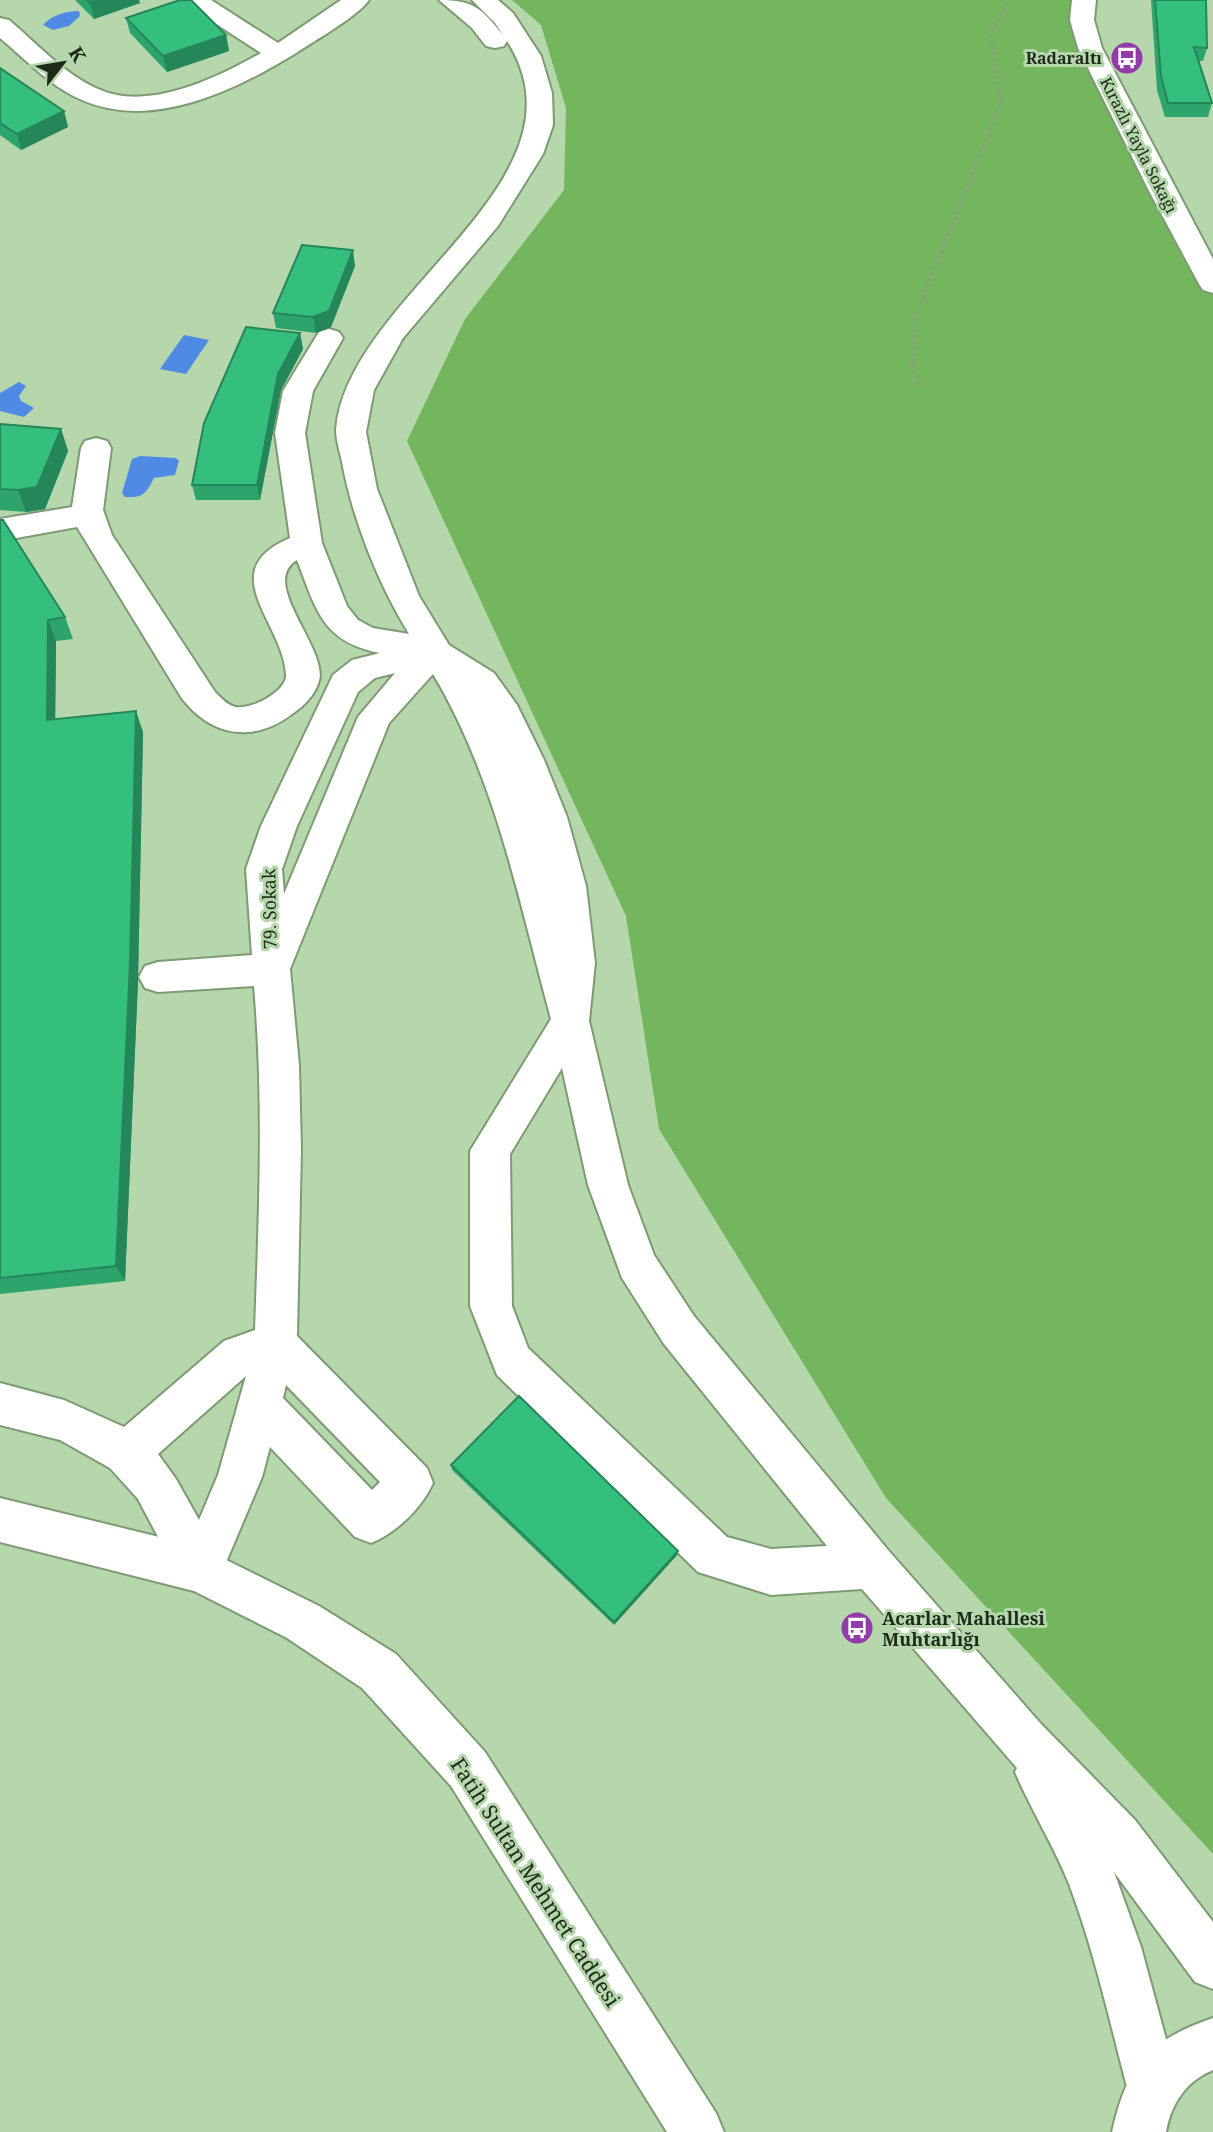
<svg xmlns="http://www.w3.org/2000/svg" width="1213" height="2132" font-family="'Noto Serif',serif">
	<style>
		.green { fill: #74b65e }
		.water { fill: #4f8be5 }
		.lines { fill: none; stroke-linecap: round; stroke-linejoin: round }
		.minor-casing { stroke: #7d9b73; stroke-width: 4 }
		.major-casing { stroke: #7d9b73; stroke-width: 4 }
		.path { stroke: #87a17e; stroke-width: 3.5; stroke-dasharray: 3.5 2.5; stroke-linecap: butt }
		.minor { fill: #fff; fill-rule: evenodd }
		.major { fill: #fff; fill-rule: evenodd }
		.wall { fill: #2ea46d }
		.shaded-wall { fill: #258659 }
		.building { fill: #35bf7f; stroke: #258659; stroke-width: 2 }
		.labels { text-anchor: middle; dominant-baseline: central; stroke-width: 6; stroke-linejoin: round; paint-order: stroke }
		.far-poi-label { font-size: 16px; font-weight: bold; fill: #1e2b1a; stroke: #b6d6ab; text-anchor: end }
		.far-street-label { font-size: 16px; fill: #1e2b1a; stroke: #b6d6ab }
		.street-label { font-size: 18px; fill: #1e2b1a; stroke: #b6d6ab }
		.poi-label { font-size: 18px; font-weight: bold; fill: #1e2b1a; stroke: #b6d6ab; text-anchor: start }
		.near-street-label { font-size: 21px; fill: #1e2b1a; stroke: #b6d6ab }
	</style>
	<rect width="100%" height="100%" fill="#b6d6ab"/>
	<!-- green -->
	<polygon class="green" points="512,0 1075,0 1079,56 1213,269 1213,1854 886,1498 659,1129 626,916 407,441 465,319 564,190 566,108 541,25"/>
	<!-- water -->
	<g class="water">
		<path d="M 79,11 L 80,16 L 69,26 L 53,30 L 43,25 C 52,15 66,11 79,11 Z"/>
		<polygon points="184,335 209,340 186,374 160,369"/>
		<polygon points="19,382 26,386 19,396 21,401 34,408 24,417 0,411 0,393"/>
		<path d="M 140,456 L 176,458 L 179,461 L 175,475 L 154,478 C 146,494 143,498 125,497 L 122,493 L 132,459 Z"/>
	</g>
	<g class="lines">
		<defs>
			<g id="minor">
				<path d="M 183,0 L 211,0 L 278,43 L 341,0 L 369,0 C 358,16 314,41 296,53 C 236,90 151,132 80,99 C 50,86 25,59 0,38 L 0,18 L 9,20 C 36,43 64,74 98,89 C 148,112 217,78 261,53 L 187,5 Z"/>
				<path d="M 439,0 C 474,0 481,8 503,35 L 495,23 L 472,0 L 498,0 L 513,13 L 541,56 L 552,93 L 553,125 L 543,154 L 498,226 L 403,338 L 374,390 L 366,432 L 377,489 L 419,596 L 449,645 L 494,673 L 517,705 L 544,760 L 567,817 L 586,886 L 595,963 L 589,1021 L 628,1185 L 654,1255 L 694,1316 L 888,1550 L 1041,1724 L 1135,1820 L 1213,1922 L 1213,1989 L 1195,1982 L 1114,1872 L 1141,1947 L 1179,2087 L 1172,2106 L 1153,2113 L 1134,2106 L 1127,2087 C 1109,2019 1094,1950 1069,1884 C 1054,1846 1031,1810 1015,1772 L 1017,1768 L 862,1589 L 771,1595 L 698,1572 L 497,1375 L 470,1306 L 470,1151 L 551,1019 C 519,902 496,779 433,674 L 389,723 L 290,969 L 299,1065 L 301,1150 L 297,1336 L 427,1468 L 433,1483 C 422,1508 396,1533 371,1543 L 355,1537 L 270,1447 L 262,1477 L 216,1586 L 200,1593 L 184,1586 L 138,1499 L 110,1468 L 60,1440 L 0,1425 L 0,1383 L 64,1400 L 124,1427 L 224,1341 L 255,1330 C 259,1214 264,1102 254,986 L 158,992 L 145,988 L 139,977 L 145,966 L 158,962 L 252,955 L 246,869 L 261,826 L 333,675 L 352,660 L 380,653 C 322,642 316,609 297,560 C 258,583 328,648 319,681 C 315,695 304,706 292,714 C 253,744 210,736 181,697 L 77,527 L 0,541 L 0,519 L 72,507 L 81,448 L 85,441 L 96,438 L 107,441 L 111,448 L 103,510 L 112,535 L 215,692 C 221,698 228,706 236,707 C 251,710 287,691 286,675 C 284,623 212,571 290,538 L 275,433 L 283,391 L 319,332 L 329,329 L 339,332 L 343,338 L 313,391 L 305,433 L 322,543 L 347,606 L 358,620 L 373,628 L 409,634 C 378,583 353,521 342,462 C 340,452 336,440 336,430 C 346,295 598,182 507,41 L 504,46 L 495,48 L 486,46 L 472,28 ZM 395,673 L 358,717 L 284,894 L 282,869 L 297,826 L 358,692 L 375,678 ZM 562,1068 L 588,1185 L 622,1278 L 664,1344 L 827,1546 L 771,1549 L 727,1537 L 528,1348 L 512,1306 L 510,1154 ZM 246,1376 L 218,1475 L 199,1520 L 176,1479 L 158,1454 ZM 286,1385 L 380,1482 L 372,1490 L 283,1398 Z"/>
			</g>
			<g id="major">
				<polygon points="1072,0 1096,0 1094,20 1102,48 1213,259 1213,293 1203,290 1199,284 1148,189 1078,48 1070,20"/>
				<polygon points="0,1498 200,1547 319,1606 396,1654 485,1752 716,2113 724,2132 667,2132 451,1786 362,1688 287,1638 194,1591 0,1542"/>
				<path d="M 1213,2018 L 1213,2070 C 1186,2081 1171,2104 1166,2132 L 1112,2132 C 1127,2065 1149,2040 1213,2018 Z"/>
			</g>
		</defs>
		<!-- minor casing -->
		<use href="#minor" class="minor-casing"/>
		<!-- major casing -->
		<use href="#major" class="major-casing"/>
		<!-- path -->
		<polyline class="path" points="919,385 912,367 916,315 1001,102 990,34 1009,0"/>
		<!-- minor -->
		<use href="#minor" class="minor"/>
		<!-- major -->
		<use href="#major" class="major"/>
	</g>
	<!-- wall -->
	<g class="wall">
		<polygon points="75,0 139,0 140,3 94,19"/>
		<polygon points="1151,0 1206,0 1207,48 1203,61 1199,61 1212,103 1208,117 1165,117 1157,90"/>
		<polygon points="126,18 226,35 229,51 167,72 130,33"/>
		<polygon points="0,68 64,111 68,127 21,150 0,135"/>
		<polygon points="355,266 331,327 316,333 276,328 273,313"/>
		<polygon points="300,333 303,349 281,390 260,500 196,500 192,485"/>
		<polygon points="0,424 61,429 68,451 45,509 26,512 0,510"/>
		<polygon points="0,520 65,617 73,639 56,641 55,719 143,732 138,981 125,1281 0,1294"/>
		<polygon points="451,1465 678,1551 677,1555 614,1625 452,1470"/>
	</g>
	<!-- shaded-wall -->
	<g class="shaded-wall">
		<polygon points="99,0 139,0 140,3 94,19 90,3"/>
		<polygon points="226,35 229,51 167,72 163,56"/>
		<polygon points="64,111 68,127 21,150 17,134"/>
		<polygon points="353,250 355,266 331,327 316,333 313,317"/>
		<polygon points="300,333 303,349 281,390 260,500 257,485 278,374"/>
		<polygon points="61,429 68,451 45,509 26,512 18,490"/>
		<polygon points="48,620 56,641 55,740 47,720"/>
		<polygon points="136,711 143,732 138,981 125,1281 116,1266"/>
		<polygon points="678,1551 677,1555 614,1625 614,1622"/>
	</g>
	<!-- building -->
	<g class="building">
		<polygon points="87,0 99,0 90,3"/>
		<polygon points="180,0 191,0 226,35 163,56 126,18"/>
		<polygon points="1155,0 1206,0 1207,48 1194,47 1212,103 1168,103 1161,76"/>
		<polygon points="0,68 64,111 17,134 0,123"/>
		<polygon points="302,245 353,250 329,311 313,317 273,313"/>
		<polygon points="246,327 300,333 278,374 257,485 192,485 204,423"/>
		<polygon points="0,424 61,429 37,487 18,490 0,489"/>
		<polygon points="0,520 3,520 65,617 48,620 47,720 136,711 130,963 116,1266 0,1278"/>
		<polygon points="519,1396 678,1551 614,1622 451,1465"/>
	</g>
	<!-- icons -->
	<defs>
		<symbol id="bus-disc" viewBox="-11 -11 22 22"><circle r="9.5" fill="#923caa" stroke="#b6d6ab"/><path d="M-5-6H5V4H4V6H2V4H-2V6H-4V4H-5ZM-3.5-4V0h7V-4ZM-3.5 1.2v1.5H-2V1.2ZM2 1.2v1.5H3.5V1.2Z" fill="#fff"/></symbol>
	</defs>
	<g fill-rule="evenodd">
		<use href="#bus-disc" x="1108" y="39" width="38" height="38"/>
		<use href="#bus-disc" x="838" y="1609" width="38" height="38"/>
	</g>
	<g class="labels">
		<!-- far-poi labels -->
		<g class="far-poi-label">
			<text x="1102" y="58">Radaraltı</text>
		</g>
		<!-- far-street labels -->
		<g class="far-street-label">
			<text transform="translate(1139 145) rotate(63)">Kırazlı Yayla Sokağı</text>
		</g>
		<!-- street labels -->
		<g class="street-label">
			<text transform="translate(269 909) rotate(-91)">79. Sokak</text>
		</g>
		<!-- poi labels -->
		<g class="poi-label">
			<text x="882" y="1618">Acarlar Mahallesi<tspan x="882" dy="21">Muhtarlığı</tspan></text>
		</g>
		<!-- near-street labels -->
		<g class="near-street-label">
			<text transform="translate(536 1882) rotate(57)">Fatih Sultan Mehmet Caddesi</text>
		</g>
	</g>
	<!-- north arrow -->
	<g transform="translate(63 63) rotate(59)" stroke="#b6d6ab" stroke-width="5" paint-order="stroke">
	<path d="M0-5L12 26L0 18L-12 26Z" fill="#1e2b1a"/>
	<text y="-10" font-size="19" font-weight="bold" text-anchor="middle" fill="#1e2b1a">K</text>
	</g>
</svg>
